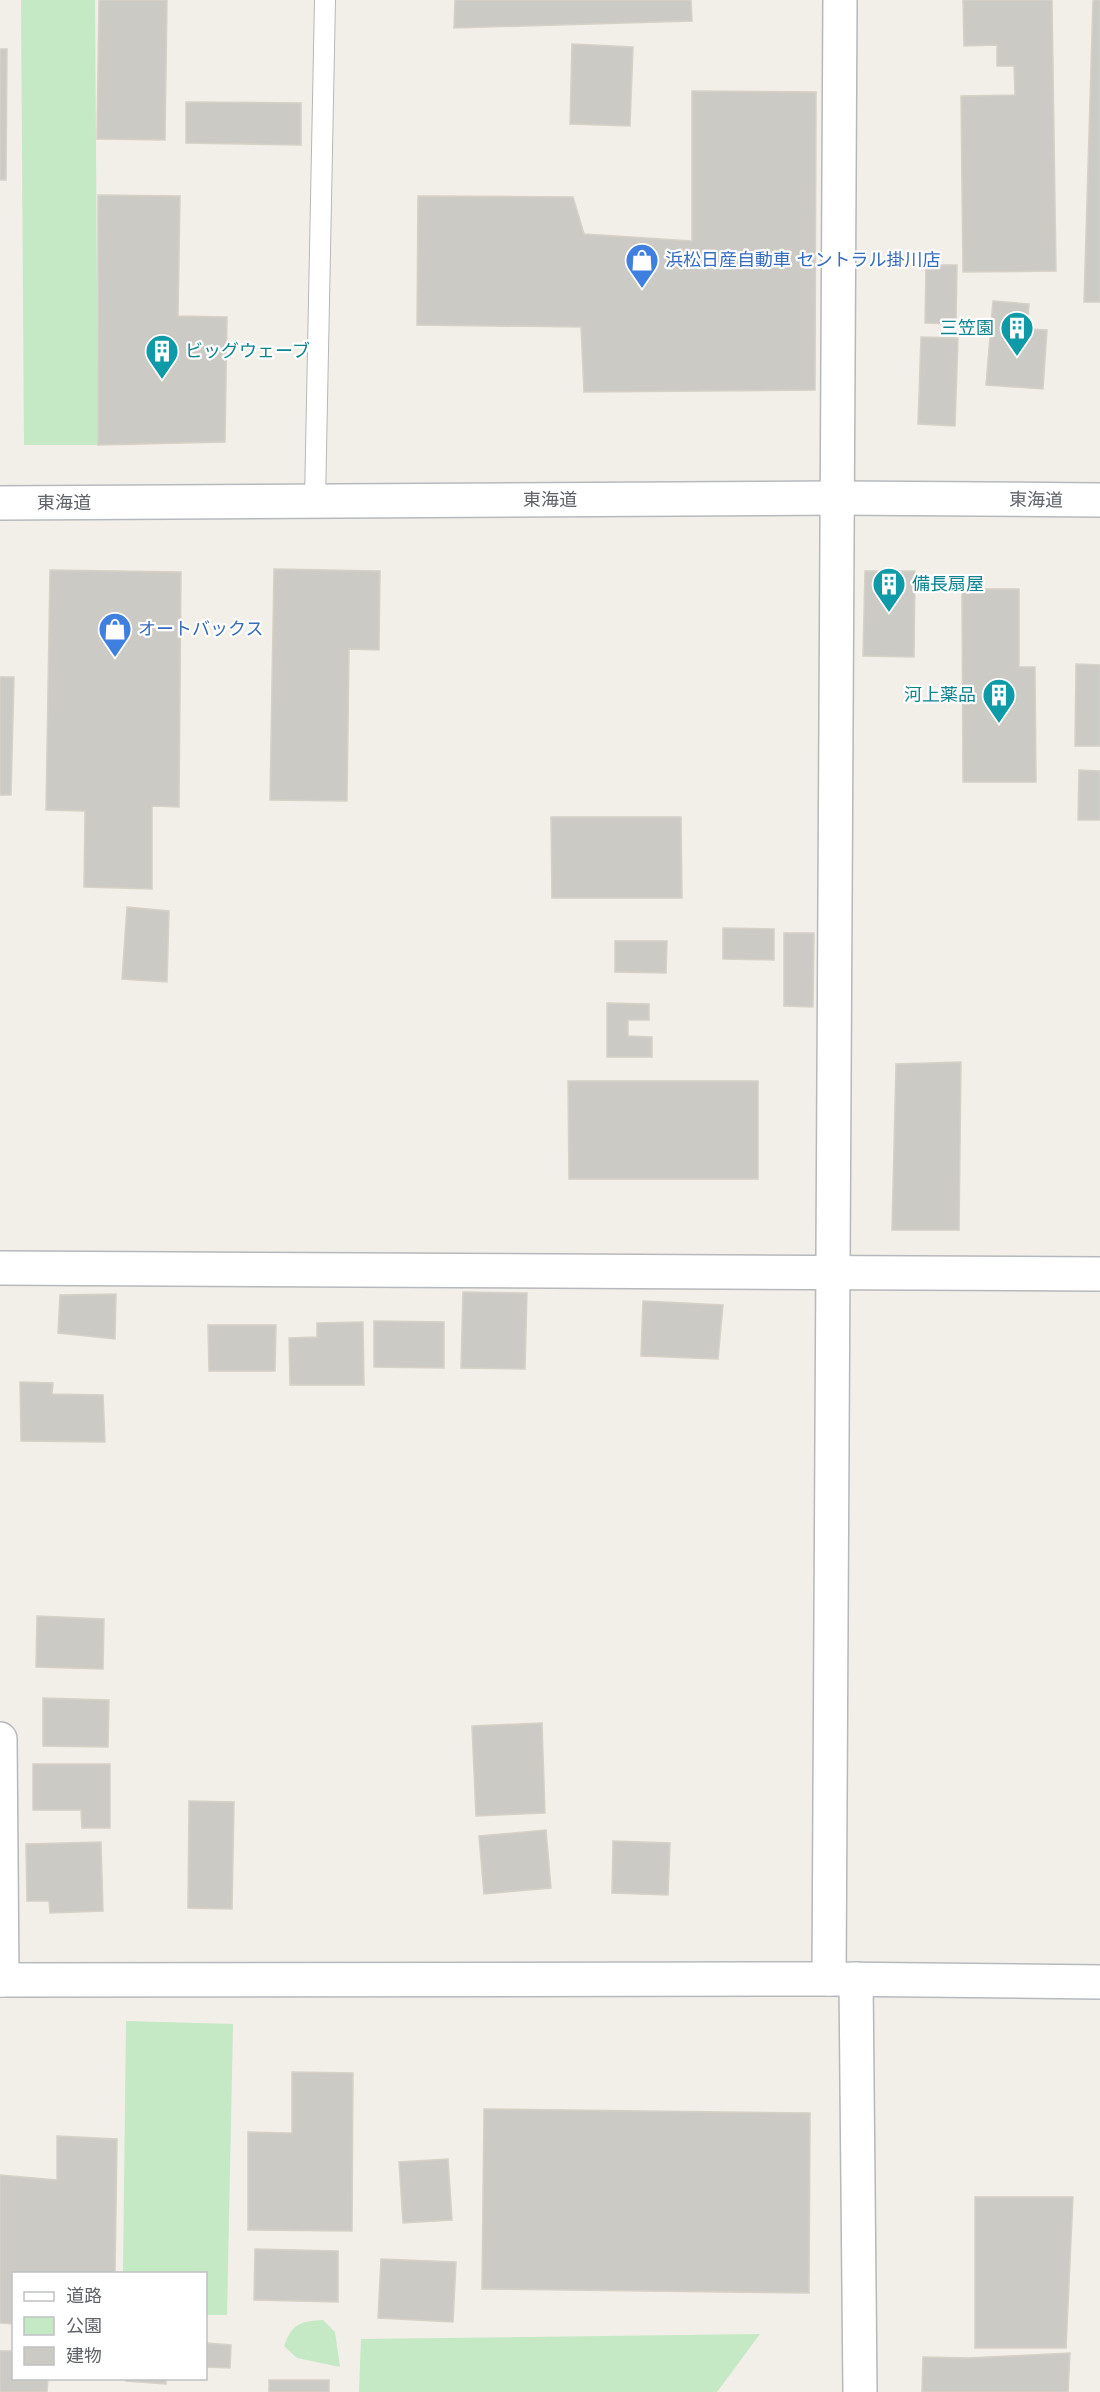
<svg xmlns="http://www.w3.org/2000/svg" width="1100" height="2392" font-family="Jost,'Noto Sans JP',sans-serif">
	<style>
		.green { fill: #c5e8c5 }
		.building { fill: #cccac5; stroke: #d6d1c6; stroke-width: 1.5 }
		.lines { fill: none; stroke-linecap: round; stroke-linejoin: round }
		.lane-casing { stroke: #b5b8bc; stroke-width: 22 }
		.street-casing { stroke: #b5b8bc; stroke-width: 36 }
		.secondary-casing { stroke: #b6babf; stroke-width: 36 }
		.lane { stroke: #fff; stroke-width: 20 }
		.street { stroke: #fff; stroke-width: 33 }
		.secondary { stroke: #fff; stroke-width: 33 }
		.labels { text-anchor: middle; dominant-baseline: central; stroke-width: 4.5; stroke-linejoin: round; paint-order: stroke }
		.shop-label { font-size: 18px; fill: #366cbe; stroke: #fff; text-anchor: start }
		.culture-label { font-size: 18px; fill: #0d838f; stroke: #fff; text-anchor: end }
		.street-label { font-size: 18px; fill: #5f6368; stroke: #fff }
	</style>
	<rect width="100%" height="100%" fill="#f1efe8"/>
	<!-- green -->
	<g class="green">
		<polygon points="21,0 95,0 98,445 24,445"/>
		<polygon points="126,2021 233,2024 227,2315 206,2315 206,2274 123,2273"/>
		<path d="M 323,2320 L 335,2332 L 340,2367 L 297,2358 L 284,2346 C 292,2324 300,2321 323,2320 Z"/>
		<polygon points="760,2334 717,2392 359,2392 361,2339"/>
	</g>
	<!-- building -->
	<g class="building">
		<polygon points="99,0 167,0 165,140 97,139"/>
		<polygon points="455,0 691,0 692,21 454,28"/>
		<polygon points="963,0 1052,0 1056,271 963,272 961,96 1015,95 1014,66 997,66 997,45 964,46"/>
		<polygon points="1093,0 1100,0 1100,302 1084,302"/>
		<polygon points="572,44 633,47 630,126 570,124"/>
		<polygon points="0,49 7,49 6,180 0,180"/>
		<polygon points="692,91 816,92 815,390 584,392 581,327 417,325 418,196 573,197 584,234 692,241"/>
		<polygon points="186,102 301,103 301,145 186,143"/>
		<polygon points="98,195 180,196 178,316 227,317 225,442 98,445"/>
		<polygon points="926,265 957,265 956,324 925,323"/>
		<polygon points="993,301 1029,304 1027,329 1047,330 1043,389 986,385"/>
		<polygon points="921,337 958,338 955,426 918,424"/>
		<polygon points="274,569 380,571 379,650 349,649 347,801 270,800"/>
		<polygon points="50,570 181,572 179,807 152,806 152,889 84,887 85,811 46,810"/>
		<polygon points="865,571 915,571 914,657 863,656"/>
		<polygon points="962,589 1019,589 1019,667 1035,667 1036,782 963,782"/>
		<polygon points="1076,664 1100,665 1100,746 1075,746"/>
		<polygon points="0,677 14,677 11,795 0,795"/>
		<polygon points="1079,770 1100,771 1100,820 1078,820"/>
		<polygon points="551,817 681,817 682,898 552,898"/>
		<polygon points="127,907 169,911 167,982 122,979"/>
		<polygon points="723,928 774,929 774,960 723,959"/>
		<polygon points="784,933 814,933 813,1007 784,1006"/>
		<polygon points="615,941 667,941 666,973 615,972"/>
		<polygon points="607,1003 649,1004 649,1020 628,1020 628,1036 652,1037 652,1057 607,1057"/>
		<polygon points="961,1062 959,1230 892,1230 896,1064"/>
		<polygon points="568,1081 758,1081 758,1179 569,1179"/>
		<polygon points="463,1292 527,1293 525,1369 461,1368"/>
		<polygon points="116,1294 115,1339 58,1333 60,1295"/>
		<polygon points="643,1301 723,1305 718,1359 641,1356"/>
		<polygon points="374,1321 444,1322 444,1368 374,1367"/>
		<polygon points="363,1322 364,1385 290,1385 289,1338 317,1337 317,1323"/>
		<polygon points="208,1325 276,1325 275,1371 209,1371"/>
		<polygon points="20,1382 53,1383 52,1394 103,1395 105,1442 21,1441"/>
		<polygon points="37,1616 104,1619 103,1669 36,1667"/>
		<polygon points="43,1698 109,1700 108,1747 43,1746"/>
		<polygon points="542,1723 545,1813 476,1816 472,1726"/>
		<polygon points="33,1764 110,1764 110,1828 82,1828 81,1810 33,1810"/>
		<polygon points="189,1801 234,1802 232,1909 188,1908"/>
		<polygon points="546,1830 551,1888 484,1894 479,1836"/>
		<polygon points="613,1841 670,1843 668,1895 612,1893"/>
		<polygon points="101,1842 103,1911 50,1913 49,1901 27,1901 26,1844"/>
		<polygon points="292,2072 353,2073 352,2231 248,2230 248,2132 292,2133"/>
		<polygon points="484,2109 810,2113 809,2293 482,2289"/>
		<polygon points="57,2136 117,2139 115,2274 14,2274 14,2324 0,2323 0,2175 57,2180"/>
		<polygon points="448,2159 452,2220 403,2223 399,2162"/>
		<polygon points="975,2197 1073,2197 1066,2348 975,2348"/>
		<polygon points="255,2249 338,2251 338,2302 254,2300"/>
		<polygon points="381,2259 456,2262 453,2322 378,2318"/>
		<polygon points="206,2343 231,2345 230,2368 206,2367"/>
		<polygon points="0,2351 14,2351 14,2378 48,2378 47,2392 0,2392"/>
		<polygon points="1070,2353 1068,2392 922,2392 923,2357 969,2358"/>
		<polygon points="126,2378 166,2378 166,2384 126,2381"/>
		<rect x="269" y="2380" width="60" height="12"/>
	</g>
	<g class="lines">
		<defs>
			<polyline id="lane" points="315,501 325,0"/>
			<g id="street">
				<polyline points="0,1268 1100,1274"/>
				<polyline points="0,1739 2,1980"/>
				<polyline points="829,1979 840,0"/>
				<polyline points="856,1979 860,2392"/>
			</g>
			<g id="secondary">
				<polyline points="0,503 838,498 1100,500"/>
				<polyline points="0,1980 829,1979 1100,1982"/>
			</g>
		</defs>
		<!-- lane casing -->
		<use href="#lane" class="lane-casing"/>
		<!-- street casing -->
		<use href="#street" class="street-casing"/>
		<!-- secondary casing -->
		<use href="#secondary" class="secondary-casing"/>
		<!-- lane -->
		<use href="#lane" class="lane"/>
		<!-- street -->
		<use href="#street" class="street"/>
		<!-- secondary -->
		<use href="#secondary" class="secondary"/>
	</g>
	<!-- icons -->
	<defs>
		<symbol id="shop-pin" viewBox="-11 -11 22 30"><path d="M0 17L-7.5 6A9.5 9.5 0 1 1 7.5 6Z" fill="#3f7fe0" stroke="#fff"/><path d="M-5-2.5h2.3a2.7 3.5 0 0 1 5.4 0H5L5.5 6h-11ZM-1.5-2.5h3a1.5 2.3 0 0 0-3 0Z" fill="#fff"/></symbol>
		<symbol id="building-pin" viewBox="-11 -11 22 30"><path d="M0 17L-7.5 6A9.5 9.5 0 1 1 7.5 6Z" fill="#0f9aa8" stroke="#fff"/><path d="M-4-6H4V6H1V3H-1V6H-4ZM-2.5-4.3h1.7v1.8h-1.7ZM.8-4.3h1.7v1.8H.8ZM-2.5-1h1.7V.8h-1.7ZM.8-1h1.7V.8H.8Z" fill="#fff"/></symbol>
	</defs>
	<g fill-rule="evenodd">
		<use href="#shop-pin" x="623" y="241" width="38" height="52"/>
		<use href="#building-pin" x="998" y="309" width="38" height="52"/>
		<use href="#building-pin" x="143" y="332" width="38" height="52"/>
		<use href="#building-pin" x="870" y="565" width="38" height="52"/>
		<use href="#shop-pin" x="96" y="610" width="38" height="52"/>
		<use href="#building-pin" x="980" y="676" width="38" height="52"/>
	</g>
	<g class="labels">
		<!-- shop labels -->
		<g class="shop-label">
			<text x="665" y="260">浜松日産自動車 セントラル掛川店</text>
			<text x="138" y="629">オートバックス</text>
		</g>
		<!-- culture labels -->
		<g class="culture-label">
			<text x="994" y="328">三笠園</text>
			<text x="185" y="351" text-anchor="start">ビッグウェーブ</text>
			<text x="912" y="584" text-anchor="start">備長扇屋</text>
			<text x="976" y="695">河上薬品</text>
		</g>
		<!-- street labels -->
		<g class="street-label">
			<text x="550" y="500">東海道</text>
			<text transform="translate(1036 500) rotate(1)">東海道</text>
			<text x="64" y="503">東海道</text>
		</g>
	</g>
	<!-- legend -->
	<rect x="12" y="2272" width="195" height="108" fill="#ffffff" stroke="#bfc1c3" stroke-width="1.5"/>
	<rect x="24" y="2292" width="30" height="9" fill="#ffffff" stroke="#bfc1c3" stroke-width="1.5"/>
	<text x="66" y="2302" font-size="18" fill="#5f6368">道路</text>
	<rect x="24" y="2317" width="30" height="18" fill="#c5e8c5" stroke="#bfc1c3" stroke-width="1.5"/>
	<text x="66" y="2332" font-size="18" fill="#5f6368">公園</text>
	<rect x="24" y="2347" width="30" height="18" fill="#cccac5" stroke="#bfc1c3" stroke-width="1.5"/>
	<text x="66" y="2362" font-size="18" fill="#5f6368">建物</text>
</svg>
